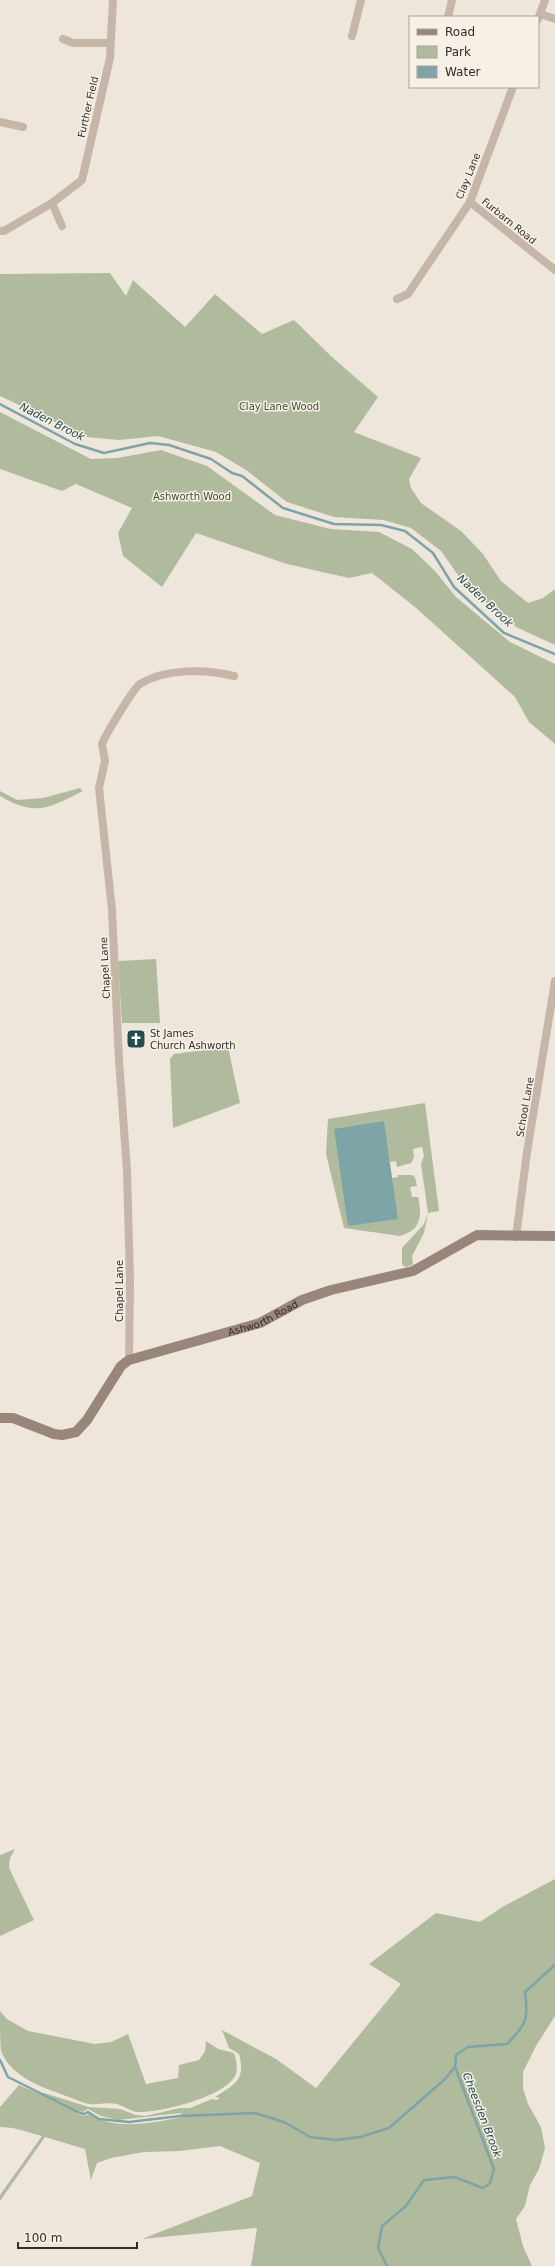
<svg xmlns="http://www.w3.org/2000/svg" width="555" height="2266" font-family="'DejaVu Sans',sans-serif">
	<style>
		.green { fill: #b0bb9d; fill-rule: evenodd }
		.water { fill: #7da5a8 }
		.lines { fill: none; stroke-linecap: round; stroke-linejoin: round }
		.stream { stroke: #7da5a8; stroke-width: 2.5 }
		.street { stroke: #c5b6a8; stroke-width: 8 }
		.secondary { stroke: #98867a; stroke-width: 10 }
		.labels { text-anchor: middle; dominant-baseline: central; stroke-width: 3; stroke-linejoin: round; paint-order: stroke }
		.street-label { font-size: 10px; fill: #332b27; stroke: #f7f0e6 }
		.park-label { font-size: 10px; fill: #414e2e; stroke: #f7f0e6 }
		.poi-label { font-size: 10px; fill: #332b27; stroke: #f7f0e6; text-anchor: start }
		.water-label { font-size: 11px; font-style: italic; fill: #224a4f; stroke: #f7f0e6 }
	</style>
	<rect width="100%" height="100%" fill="#eee6db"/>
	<!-- green -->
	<g class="green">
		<polygon points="110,273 126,296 133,280 185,327 215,294 262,334 294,320 332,357 378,397 354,432 421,458 409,479 411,488 421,503 461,531 483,554 501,581 528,603 543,598 555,589 555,645 516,627 465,585 441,551 411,528 383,520 334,517 287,502 246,470 216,452 158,436 119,440 87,437 0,396 0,274"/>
		<polygon points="0,412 91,459 117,458 161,450 207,466 275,515 331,529 379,532 412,549 435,571 456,597 510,642 555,664 555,744 529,722 515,697 415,607 372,573 349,578 287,564 196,533 162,587 123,556 118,533 132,508 76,484 62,491 0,469"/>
		<path d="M 80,788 L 83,791 C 49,808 36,817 0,796 L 0,791 L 17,800 L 43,798 Z"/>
		<polygon points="156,959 160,1023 122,1023 118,961"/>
		<polygon points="228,1047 240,1103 173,1128 170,1059 174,1054"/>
		<path d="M 425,1103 L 439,1211 L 428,1213 L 424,1233 L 412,1256 L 413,1265 L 405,1267 L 402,1264 L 402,1248 L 424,1224 L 428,1213 L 421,1164 L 424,1156 L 422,1147 L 413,1149 L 414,1157 L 411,1163 L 397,1167 L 396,1161 L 390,1162 L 383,1122 L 397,1219 L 392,1178 L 398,1177 L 398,1175 L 412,1175 L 415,1177 L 417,1186 L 410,1187 L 412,1197 L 418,1197 C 422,1215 422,1230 400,1236 L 344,1228 L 326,1154 L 328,1119 Z"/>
		<polygon points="15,1849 10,1858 9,1868 34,1920 0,1936 0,1855"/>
		<path d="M 555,1879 L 555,2016 L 536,2046 L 523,2072 L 523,2088 L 528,2104 L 541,2127 L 545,2148 L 539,2169 L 530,2185 L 525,2206 L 516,2219 L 523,2246 L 532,2266 L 251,2266 L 257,2228 L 142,2239 L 252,2196 L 260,2163 L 220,2146 L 180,2151 L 144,2152 L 111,2158 L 97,2163 L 91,2180 L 85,2149 L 45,2137 L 0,2201 L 0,2195 L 42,2136 L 13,2128 L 0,2127 L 0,2107 L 19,2085 L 42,2095 L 44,2093 L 89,2107 L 120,2109 L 136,2115 L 145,2116 L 180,2108 L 190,2108 L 212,2099 L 217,2100 L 220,2098 L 215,2097 C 235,2084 246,2080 239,2054 L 229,2048 L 222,2030 L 276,2059 L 316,2088 L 401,1984 L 369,1964 L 436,1913 L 480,1922 L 504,1906 ZM 88,2109 L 101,2116 L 118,2120 L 181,2113 L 182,2117 C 153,2123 115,2131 89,2114 L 83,2116 L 78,2114 L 79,2111 L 83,2112 Z"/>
		<path d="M 0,2011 L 7,2019 L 28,2031 L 95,2044 L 111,2042 L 128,2034 L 146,2084 L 178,2078 L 179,2065 L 199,2060 L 205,2051 L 206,2041 L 218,2049 L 234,2053 C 236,2059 238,2067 236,2074 C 227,2097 159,2113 137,2112 C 130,2111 124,2106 117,2104 C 108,2102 98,2105 89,2104 C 82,2103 74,2098 66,2096 C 42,2087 12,2078 1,2051 C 0,2041 0,2022 0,2011 Z"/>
	</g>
	<!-- water -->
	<polygon class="water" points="384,1121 398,1219 348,1226 334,1129"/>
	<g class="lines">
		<!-- stream -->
		<g class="stream">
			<polyline points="0,404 75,444 104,453 150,443 169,445 211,459 232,473 242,476 283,508 334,524 381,525 405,531 433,553 454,587 504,633 555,654"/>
			<polyline points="0,2060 8,2077 80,2113 84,2114 88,2112 99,2119 129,2122 180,2116 255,2113 284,2122 310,2137 336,2140 360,2137 389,2128 444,2080 455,2067"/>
			<path d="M 387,2266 L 378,2248 L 382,2226 L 406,2206 L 424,2180 L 454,2177 L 483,2188 L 490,2183 L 494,2169 L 455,2067 L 456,2055 L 468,2047 L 507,2044 C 526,2025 529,2019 525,1992 L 555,1965"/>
		</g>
		<!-- street -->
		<g class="street">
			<polyline points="540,14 555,19"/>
			<polyline points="448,17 452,0"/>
			<polyline points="538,19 545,0"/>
			<polyline points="352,36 361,0"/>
			<polyline points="63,39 73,43 110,43"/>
			<polyline points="0,122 23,127"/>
			<polyline points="470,202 555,270"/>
			<polyline points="52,203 62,226"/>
			<polyline points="0,231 4,231 52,203 82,180 110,58 113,0"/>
			<polyline points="397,299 408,294 470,202 513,87"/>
			<polyline points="516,1237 527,1152 555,981"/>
			<path d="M 129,1360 L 130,1280 L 127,1171 L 119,1060 L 112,910 L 99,788 L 105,761 L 102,744 C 106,734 133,689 140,684 C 166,668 206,669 234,676"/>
		</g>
		<!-- secondary -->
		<path class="secondary" id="s1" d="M 0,1418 L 13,1418 L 54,1434 L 62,1435 L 76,1432 L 87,1420 L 121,1366 L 129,1360 L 260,1323 L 302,1300 L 331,1290 L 413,1271 L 477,1235 L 555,1236"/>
	</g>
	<!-- icons -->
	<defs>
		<symbol id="church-square" viewBox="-11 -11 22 22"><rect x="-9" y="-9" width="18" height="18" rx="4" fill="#224a4f" stroke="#f7f0e6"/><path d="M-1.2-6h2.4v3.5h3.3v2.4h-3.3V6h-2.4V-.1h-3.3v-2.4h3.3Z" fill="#fff"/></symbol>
	</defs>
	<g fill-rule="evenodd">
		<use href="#church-square" x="125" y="1028" width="22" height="22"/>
	</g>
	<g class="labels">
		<!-- street labels -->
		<g class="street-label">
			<text transform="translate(88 107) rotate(-77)">Further Field</text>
			<text transform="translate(468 176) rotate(-68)">Clay Lane</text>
			<text transform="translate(509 221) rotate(39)">Furbarn Road</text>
			<text transform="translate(105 968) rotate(-93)">Chapel Lane</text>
			<text transform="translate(525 1107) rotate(-80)">School Lane</text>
			<text transform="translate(119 1291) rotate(-90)">Chapel Lane</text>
			<text stroke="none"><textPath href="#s1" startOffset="310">Ashworth Road</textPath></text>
		</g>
		<!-- park labels -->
		<g class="park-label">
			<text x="279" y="406">Clay Lane Wood</text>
			<text x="192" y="496">Ashworth Wood</text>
		</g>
		<!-- poi labels -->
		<g class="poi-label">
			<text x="150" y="1033">St James<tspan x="150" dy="12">Church Ashworth</tspan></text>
		</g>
		<!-- water labels -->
		<g class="water-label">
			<text transform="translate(52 422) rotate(27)">Naden Brook</text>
			<text transform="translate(485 601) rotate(43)">Naden Brook</text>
			<text transform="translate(482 2115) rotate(69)">Cheesden Brook</text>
		</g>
	</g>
	<!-- legend -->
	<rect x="409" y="16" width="130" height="72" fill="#f7f0e6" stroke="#a9a19a"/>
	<rect x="417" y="29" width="20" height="6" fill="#98867a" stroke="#a9a19a"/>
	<text x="445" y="36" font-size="12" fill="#332b27">Road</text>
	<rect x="417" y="46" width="20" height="12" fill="#b0bb9d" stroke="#a9a19a"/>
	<text x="445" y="56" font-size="12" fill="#332b27">Park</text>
	<rect x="417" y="66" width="20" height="12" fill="#7da5a8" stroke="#a9a19a"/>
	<text x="445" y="76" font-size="12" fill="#332b27">Water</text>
	<!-- scale -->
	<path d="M18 2242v6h119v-6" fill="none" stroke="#332b27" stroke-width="2"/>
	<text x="24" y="2242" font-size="12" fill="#332b27" stroke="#f7f0e6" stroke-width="3" paint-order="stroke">100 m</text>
</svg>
